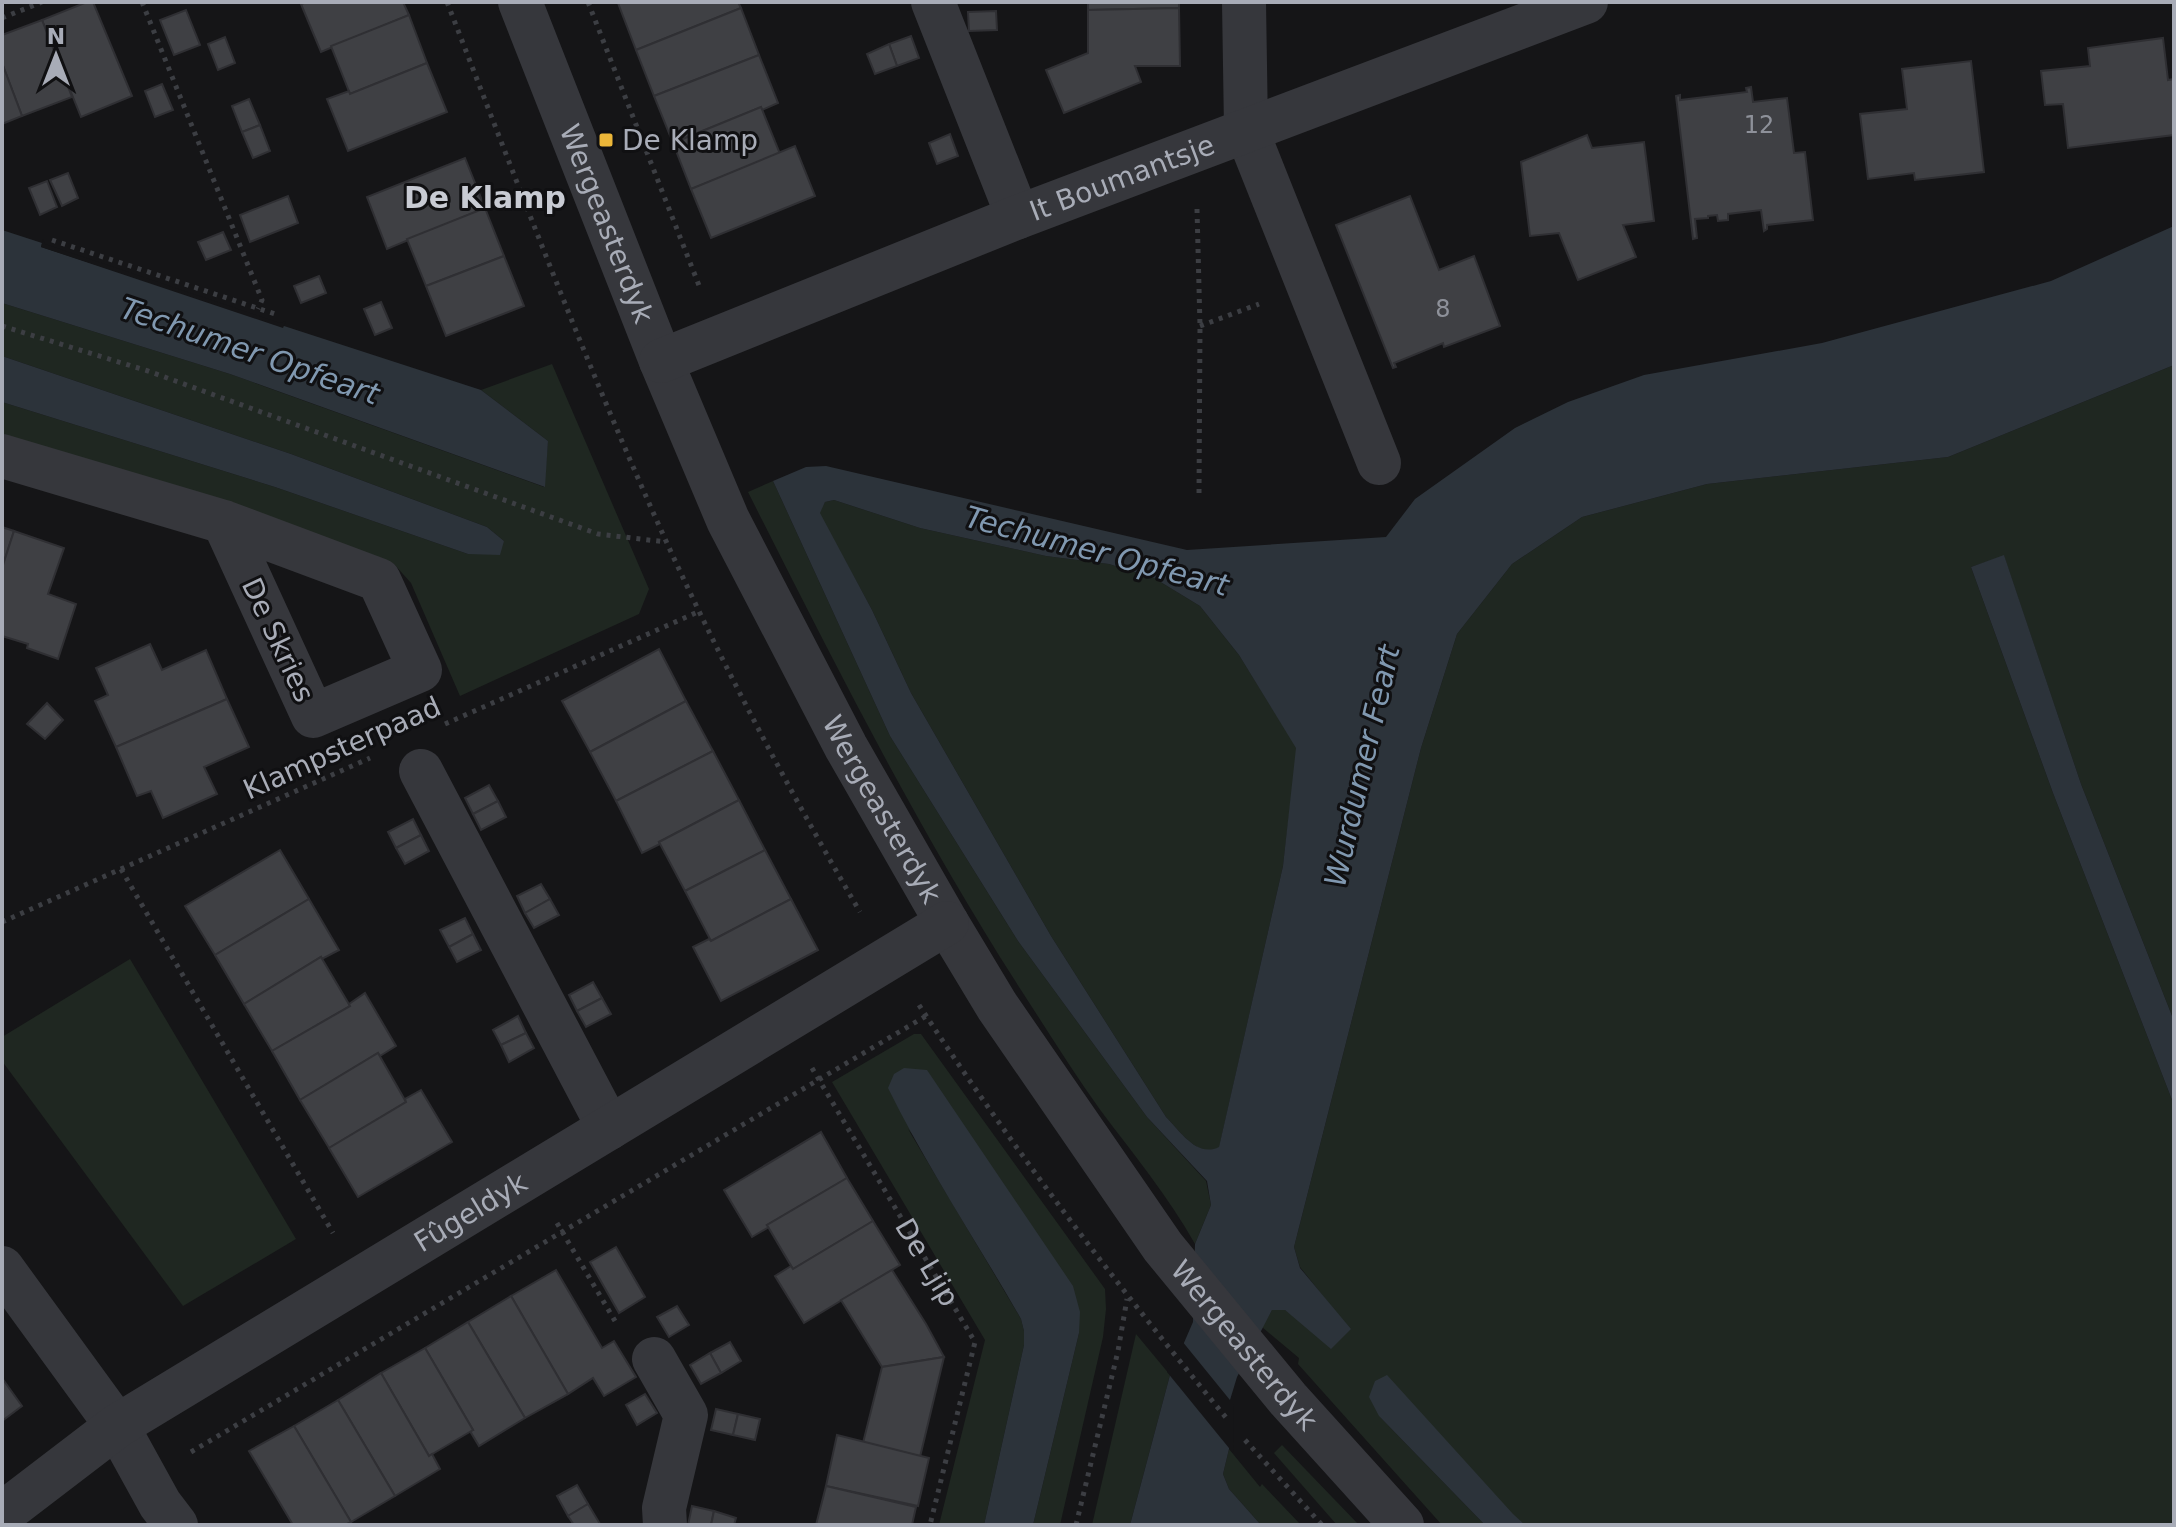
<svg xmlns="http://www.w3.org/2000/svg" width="2176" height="1527" font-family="'DejaVu Sans',sans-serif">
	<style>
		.green { fill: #1f2721 }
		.water { fill: #2c333a; fill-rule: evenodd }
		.pier { fill: #151517 }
		.building { fill: #3f4044; stroke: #2f2f33; stroke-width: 2 }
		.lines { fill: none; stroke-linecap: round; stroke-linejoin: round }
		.path { stroke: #3c3e43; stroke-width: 5; stroke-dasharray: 4 6; stroke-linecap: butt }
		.minor { stroke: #36373c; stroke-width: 44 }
		.poi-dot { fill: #ebb639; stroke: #101012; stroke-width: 3 }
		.labels { text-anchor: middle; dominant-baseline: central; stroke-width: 6; stroke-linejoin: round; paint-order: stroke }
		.number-label { font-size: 24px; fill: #8e919a }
		.poi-label { font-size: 28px; fill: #a8acb7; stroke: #101012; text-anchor: start }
		.street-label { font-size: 28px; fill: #a8acb7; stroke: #101012 }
		.neighbourhood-label { font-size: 30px; font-weight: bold; fill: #c8cbd3; stroke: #101012 }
		.water-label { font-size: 30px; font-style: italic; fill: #8098b0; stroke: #101012 }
	</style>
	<rect width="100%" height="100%" fill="#151517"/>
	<!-- green -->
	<g class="green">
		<polygon points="2,303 230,374 544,487 548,441 481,390 552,364 649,589 639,614 460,696 411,583 394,564 210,497 2,435 2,402 275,487 468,554 504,541 487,527 291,454 2,356"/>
		<polygon points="2174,365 2174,1021 2081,784 2004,556 1971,567 2053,793 2174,1105 2174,1525 1525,1525 1379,1416 1485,1525 1442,1525 1298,1364 1299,1358 1262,1327 1272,1310 1285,1310 1298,1319 1350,1330 1300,1267 1294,1247 1421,748 1457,634 1512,564 1582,517 1707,484 1948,457"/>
		<path d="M 773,481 L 890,736 L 1018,941 L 1147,1117 L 1206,1181 L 1211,1205 L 1195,1244 C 1168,1196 1134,1155 1101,1111 C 1073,1072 1047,1030 1021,990 C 918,830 833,661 748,492 Z"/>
		<path d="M 834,500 L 920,528 L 1046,556 L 1109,564 L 1154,578 L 1200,606 L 1239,655 L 1297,748 L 1283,866 L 1219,1148 C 1197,1158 1180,1131 1166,1117 L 1051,936 L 911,693 L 872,610 L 819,513 L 825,502 Z"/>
		<polygon points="130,959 296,1239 183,1306 2,1061 2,1037"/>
		<polygon points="914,1034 921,1034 1105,1289 1106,1309 1103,1337 1060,1525 1033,1525 1079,1333 908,1129 1021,1319 1024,1331 1024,1345 984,1525 939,1525 985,1340 832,1082"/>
		<polygon points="1136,1334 1170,1375 1130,1525 1092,1525"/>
		<polygon points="1282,1445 1359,1525 1337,1525 1274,1453"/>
		<polygon points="1229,1449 1260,1487 1262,1484 1301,1525 1261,1525 1229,1489 1223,1474"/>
	</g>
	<!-- water -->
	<g class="water">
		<path d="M 2174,226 L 2174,365 L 1948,457 L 1707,484 L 1582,517 L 1512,564 L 1457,634 L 1421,748 L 1294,1247 L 1300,1268 L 1351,1329 L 1331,1349 L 1285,1310 L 1272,1310 L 1237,1377 L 1230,1400 L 1229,1449 L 1223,1474 L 1229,1489 L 1261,1525 L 1130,1525 L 1170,1375 L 1193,1322 L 1195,1244 L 1211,1205 L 1207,1181 L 1147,1117 L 1018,941 L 890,736 L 773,481 L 806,467 L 826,466 L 1187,550 L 1386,537 L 1415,499 L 1515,428 L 1568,402 L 1644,375 L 1822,343 L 2051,281 ZM 834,500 L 920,528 L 1046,556 L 1109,564 L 1154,578 L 1200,606 L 1239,655 L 1296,748 L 1283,866 L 1219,1147 C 1197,1158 1180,1131 1166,1117 L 1051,936 L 911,693 L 872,610 L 820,513 L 825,502 Z"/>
		<polygon points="2,230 42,243 41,247 481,390 548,441 545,487 230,374 2,303"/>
		<polygon points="2,356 291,454 487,527 504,541 500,555 468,554 275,487 2,402"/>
		<polygon points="2004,555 2081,784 2174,1021 2174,1105 2053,793 1971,567"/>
		<path d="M 904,1068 L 927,1070 L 1073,1286 L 1080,1312 L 1079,1333 L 1033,1525 L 984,1525 L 1024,1345 L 1024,1331 L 1021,1319 C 977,1242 927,1167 888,1088 L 894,1074 Z"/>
		<polygon points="1387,1375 1513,1514 1525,1525 1485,1525 1379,1416 1369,1397 1375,1381"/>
	</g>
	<!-- pier -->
	<g class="pier">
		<polygon points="43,239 45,244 280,323 286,321 283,328 41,247"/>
		<polygon points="1182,1341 1234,1405 1233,1453 1167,1372"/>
	</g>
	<!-- building -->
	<g class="building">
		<polygon points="87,2 93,2 132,96 81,117 42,20"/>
		<polygon points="307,2 403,2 409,15 321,52 301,4"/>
		<polygon points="620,2 738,2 741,8 636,50 618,3"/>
		<polygon points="1088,2 1179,2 1179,8 1088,10"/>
		<polygon points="741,8 759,55 654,96 636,50"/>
		<polygon points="1179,8 1180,66 1135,66 1141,82 1064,113 1046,70 1088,53 1088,10"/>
		<polygon points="186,10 200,45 174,55 160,20"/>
		<polygon points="996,11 997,30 969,31 968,12"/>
		<polygon points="409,15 427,63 350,94 331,46"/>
		<polygon points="42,20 72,97 22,116 2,63 2,35"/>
		<polygon points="911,36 919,58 897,66 889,44"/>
		<polygon points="225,37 235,63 218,70 208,44"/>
		<polygon points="2163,38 2168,80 2174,79 2174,135 2068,148 2063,104 2045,105 2041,71 2090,66 2088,48"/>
		<polygon points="889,44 897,66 875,74 867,54"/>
		<polygon points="759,55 778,103 762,110 761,107 673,143 654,96"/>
		<polygon points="1971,61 1984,172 1915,180 1914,173 1868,179 1860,114 1907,109 1902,69"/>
		<polygon points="2,63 22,116 2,124"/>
		<polygon points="427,63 447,112 348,151 327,99 349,91 350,94"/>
		<polygon points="162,84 173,110 155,117 145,91"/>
		<polygon points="1751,87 1753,102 1787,98 1794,153 1805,152 1813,220 1767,225 1767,229 1764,231 1761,210 1728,214 1728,220 1718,221 1717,215 1708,216 1708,218 1695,219 1697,238 1693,239 1676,96 1680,95 1680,100 1747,92 1746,88"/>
		<polygon points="249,99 260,125 242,132 232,106"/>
		<polygon points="761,107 780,154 691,189 673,143"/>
		<polygon points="260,125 270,151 253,158 242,132"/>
		<polygon points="950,134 958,156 937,164 929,143"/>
		<polygon points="1587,135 1592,148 1644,142 1654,221 1623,225 1636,257 1578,280 1559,233 1530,236 1521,162"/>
		<polygon points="795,146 815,196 711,238 691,189"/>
		<polygon points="465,158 485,208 387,249 367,197"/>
		<polygon points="68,173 78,198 62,206 50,180"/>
		<polygon points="47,181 57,207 40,215 29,188"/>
		<polygon points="288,196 298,223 250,242 240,215"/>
		<polygon points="1410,196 1439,270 1474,256 1500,326 1444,347 1443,343 1394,363 1396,367 1393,368 1336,225"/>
		<polygon points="485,208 504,256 426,286 407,239"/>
		<polygon points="223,232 231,250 206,260 198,242"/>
		<polygon points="504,256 524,306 446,336 426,286"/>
		<polygon points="319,276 326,293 301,303 294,286"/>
		<polygon points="381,302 392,328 375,335 364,309"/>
		<polygon points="2,527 14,531 2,568"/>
		<polygon points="14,531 64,548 48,594 76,604 58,659 27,648 28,644 2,636 2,568"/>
		<polygon points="150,644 162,670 206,650 227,699 116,747 95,701 108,695 96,668"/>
		<polygon points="659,649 686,701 590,752 562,701"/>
		<polygon points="227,699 249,747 204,767 217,794 163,818 151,791 137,796 116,747"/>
		<polygon points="686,701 713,751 616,801 590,752"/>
		<polygon points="47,703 63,720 45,739 27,724"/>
		<polygon points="713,751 739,800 659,842 660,844 642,853 616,801"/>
		<polygon points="489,785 498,801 473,814 465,798"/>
		<polygon points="739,800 765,850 685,891 659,842"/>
		<polygon points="498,801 506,817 481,830 473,814"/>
		<polygon points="413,819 421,835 396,848 388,832"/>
		<polygon points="421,835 429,851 405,864 396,848"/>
		<polygon points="280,850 309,899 215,955 185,906"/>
		<polygon points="765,850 791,899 711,941 685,891"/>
		<polygon points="541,884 550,899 525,913 517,896"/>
		<polygon points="309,899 339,950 322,959 321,957 244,1004 215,955"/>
		<polygon points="550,899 559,915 534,928 525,913"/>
		<polygon points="791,899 818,950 721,1001 693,947 709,939 711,941"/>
		<polygon points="465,918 473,934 449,947 440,930"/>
		<polygon points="473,934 481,950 457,962 449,947"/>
		<polygon points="321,957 350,1006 272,1051 244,1004"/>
		<polygon points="593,982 602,998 577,1011 569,995"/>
		<polygon points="365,993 396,1046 380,1056 378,1053 300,1100 272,1051 350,1006 349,1004"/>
		<polygon points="602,998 611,1014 586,1027 577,1011"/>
		<polygon points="518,1016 526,1033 501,1045 493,1030"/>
		<polygon points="526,1033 534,1048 509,1062 501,1045"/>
		<polygon points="378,1053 406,1102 329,1148 300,1100"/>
		<polygon points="421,1090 452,1142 358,1197 329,1148 406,1102 405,1099"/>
		<polygon points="821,1132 847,1178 767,1225 769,1227 752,1237 724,1190"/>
		<polygon points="847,1178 873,1221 793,1269 767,1225"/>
		<polygon points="873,1221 900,1265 804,1323 775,1276 791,1266 793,1269"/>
		<polygon points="616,1247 645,1297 619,1313 590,1262"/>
		<polygon points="556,1270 602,1348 614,1341 636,1377 604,1396 593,1378 568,1394 511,1296"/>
		<polygon points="892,1270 926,1324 944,1357 882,1367 841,1300"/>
		<polygon points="511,1296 568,1394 525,1418 468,1322"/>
		<polygon points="677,1306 689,1325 669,1337 657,1317"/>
		<polygon points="468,1322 525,1418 479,1446 470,1431 473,1430 425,1348"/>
		<polygon points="730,1342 741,1361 721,1373 710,1353"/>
		<polygon points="425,1348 473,1430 429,1456 381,1373"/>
		<polygon points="710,1353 721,1373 701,1384 690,1365"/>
		<polygon points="944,1357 920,1457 863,1443 882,1367"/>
		<polygon points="381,1373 429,1456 432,1454 440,1469 395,1496 338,1400"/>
		<polygon points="2,1378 22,1406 2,1421"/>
		<polygon points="645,1394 657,1413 637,1425 626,1405"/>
		<polygon points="338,1400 395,1496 351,1522 294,1426"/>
		<polygon points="716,1409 738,1414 733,1435 711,1430"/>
		<polygon points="738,1414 760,1419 755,1440 733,1435"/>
		<polygon points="294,1426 351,1522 345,1525 293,1525 249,1451"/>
		<polygon points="837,1435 929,1458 918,1506 826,1486"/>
		<polygon points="577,1485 588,1504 568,1516 557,1496"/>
		<polygon points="826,1486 916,1507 912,1525 816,1525"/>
		<polygon points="588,1504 600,1524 574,1525 568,1516"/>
		<polygon points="692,1506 714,1511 711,1525 688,1525"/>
		<polygon points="714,1511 736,1518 734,1525 711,1525"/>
	</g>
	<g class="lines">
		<!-- path -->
		<g class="path">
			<polyline points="142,2 262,300 258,309"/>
			<path d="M 447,2 C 517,182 586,365 666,541 C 724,668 790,792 860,912"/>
			<polyline points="588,2 700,288"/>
			<polyline points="2,18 42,2"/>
			<polyline points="1197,209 1200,326 1199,496"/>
			<polyline points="52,240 278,315"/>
			<polyline points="2,326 148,371 598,534 666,542"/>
			<polyline points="1200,326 1259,304"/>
			<polyline points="445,724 700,611"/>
			<polyline points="121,869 333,1233"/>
			<polyline points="2,922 370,758"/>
			<path d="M 919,1005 C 1013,1149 1118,1287 1228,1420"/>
			<path id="s1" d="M 812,1068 L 975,1342 L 930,1525"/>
			<polyline points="557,1223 615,1321"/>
			<polyline points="1245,1440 1322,1525"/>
			<polyline points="191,1452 926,1016"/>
			<polyline points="1076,1525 1118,1351 1127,1299"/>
		</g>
		<!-- minor -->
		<g class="minor">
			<path id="s2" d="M 520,2 L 661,361 L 728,520 L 846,747 L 947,923 L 997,1006 L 1163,1247 L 1288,1399 L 1402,1525"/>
			<polyline points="933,2 1018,217"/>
			<polyline points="1244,2 1246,129 1379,463"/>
			<path id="s3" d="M 661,361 L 1018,217 L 1586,2"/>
			<polyline points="2,456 224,522 379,580 420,670 313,716 224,522"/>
			<polyline points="421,771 609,1128"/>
			<polyline points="2,1268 117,1426 160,1504 176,1525"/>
			<polyline points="654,1359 686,1415 664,1508 665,1525"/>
			<path id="s4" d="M 2,1514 L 117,1426 L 947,923"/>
		</g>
	</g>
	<!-- markers -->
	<rect class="poi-dot" x="598" y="132" width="16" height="16" rx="4"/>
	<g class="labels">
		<!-- number labels -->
		<g class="number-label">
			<text x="1759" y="125">12</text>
			<text x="1443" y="309">8</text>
		</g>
		<!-- poi labels -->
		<g class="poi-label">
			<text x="622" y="140">De Klamp</text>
		</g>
		<!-- street labels -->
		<g class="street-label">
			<text stroke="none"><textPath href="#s3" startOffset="496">It Boumantsje</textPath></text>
			<text stroke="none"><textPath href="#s2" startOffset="238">Wergeasterdyk</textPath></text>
			<text transform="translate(278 640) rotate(65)">De Skries</text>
			<text transform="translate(342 748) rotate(-24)">Klampsterpaad</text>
			<text stroke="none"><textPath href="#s2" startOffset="886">Wergeasterdyk</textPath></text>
			<text stroke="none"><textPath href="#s4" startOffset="558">Fûgeldyk</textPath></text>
			<text stroke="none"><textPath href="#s1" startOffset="226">De Ljip</textPath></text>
			<text stroke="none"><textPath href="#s2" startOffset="1534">Wergeasterdyk</textPath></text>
		</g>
		<!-- neighbourhood labels -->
		<g class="neighbourhood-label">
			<text x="485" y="197">De Klamp</text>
		</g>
		<!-- water labels -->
		<g class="water-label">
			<text transform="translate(250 351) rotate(19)">Techumer Opfeart</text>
			<text transform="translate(1097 551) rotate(15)">Techumer Opfeart</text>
			<text transform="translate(1362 766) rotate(-77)">Wurdumer Feart</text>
		</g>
	</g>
	<!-- border -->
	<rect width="2176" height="1527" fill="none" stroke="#a8acb7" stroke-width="8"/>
	<!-- north arrow -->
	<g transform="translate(56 56)" stroke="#101012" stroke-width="6" paint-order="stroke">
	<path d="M0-6L14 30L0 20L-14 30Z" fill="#a8acb7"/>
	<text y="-12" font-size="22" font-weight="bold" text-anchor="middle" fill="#a8acb7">N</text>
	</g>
</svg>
